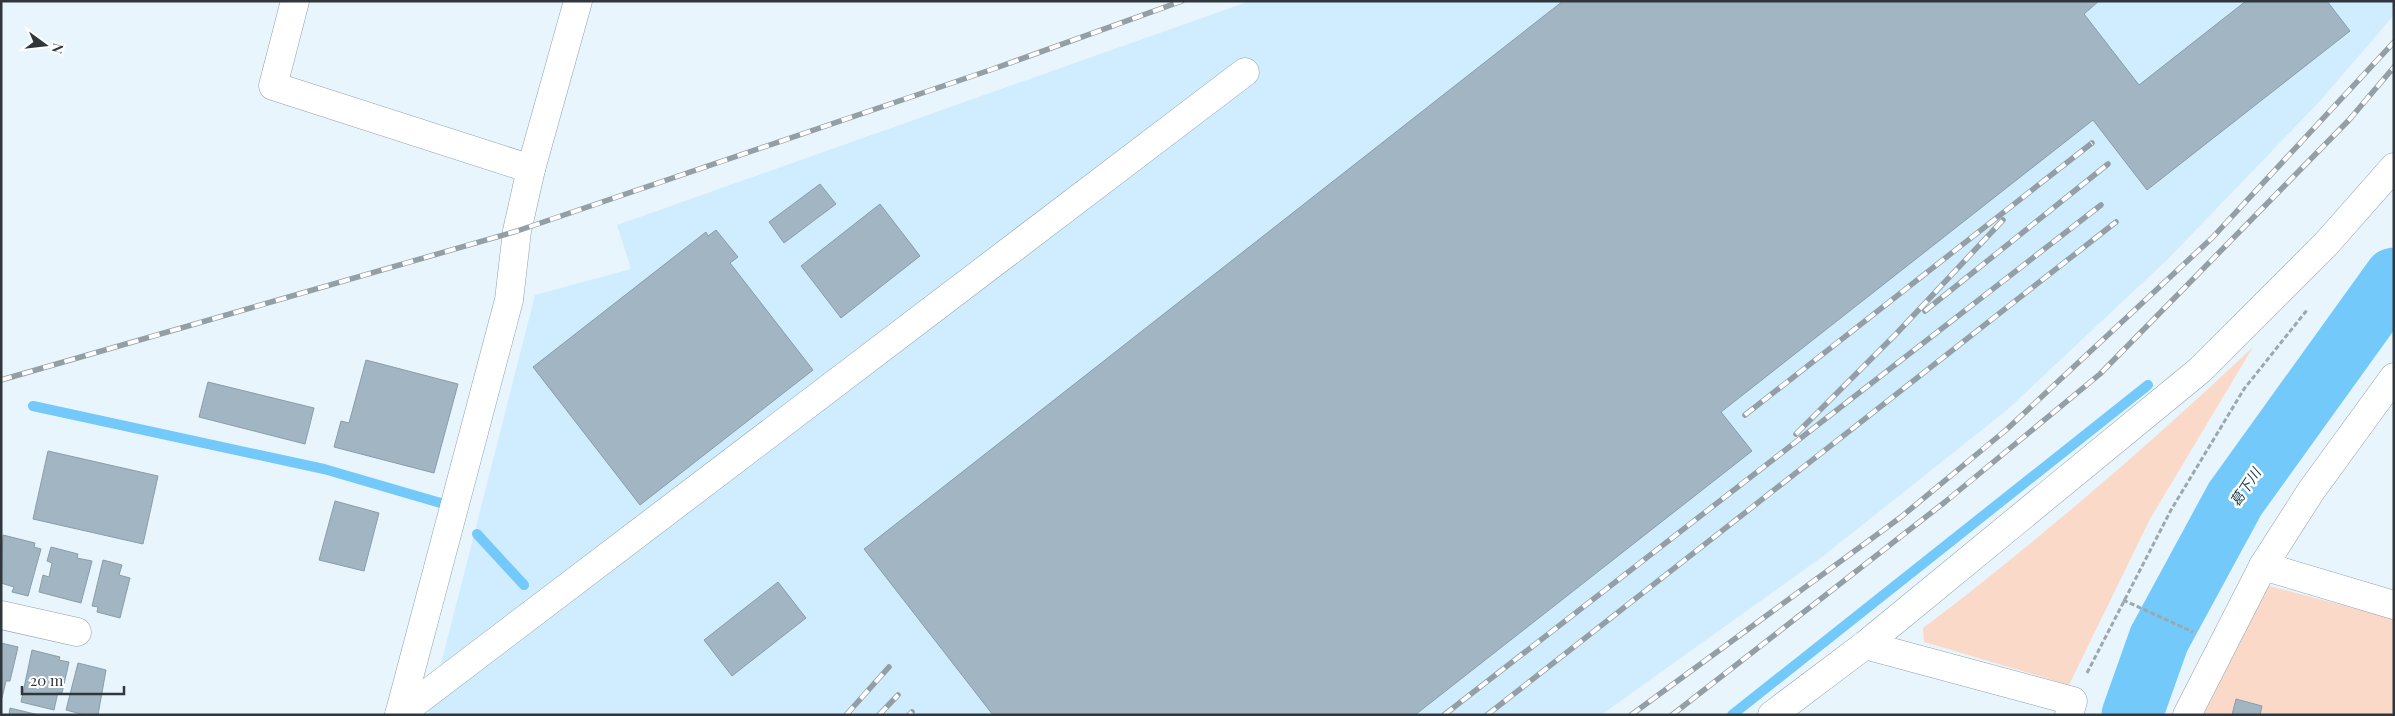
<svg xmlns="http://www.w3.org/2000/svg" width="2395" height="716" font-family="'Playfair Display','Noto Sans JP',serif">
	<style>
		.built { fill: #d0edff }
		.green { fill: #fbd9c8 }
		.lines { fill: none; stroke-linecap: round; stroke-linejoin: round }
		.stream { stroke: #72c9fa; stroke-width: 10 }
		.river { stroke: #72c9fa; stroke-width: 61 }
		.building { fill: #a1b6c2; stroke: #899da9 }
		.minor-casing { stroke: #8ea2af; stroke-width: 29 }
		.path { stroke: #9da8ae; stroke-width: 3; stroke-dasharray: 5 2.5; stroke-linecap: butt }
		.minor { stroke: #fff; stroke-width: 28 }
		.rail-casing { stroke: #949fa5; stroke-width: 5.5 }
		.rail { stroke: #fff; stroke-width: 4; stroke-dasharray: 11; stroke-linecap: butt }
		.labels { text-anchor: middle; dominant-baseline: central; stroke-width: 5; stroke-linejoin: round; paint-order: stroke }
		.water-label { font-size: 14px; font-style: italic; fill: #133a4e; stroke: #fff }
	</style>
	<rect width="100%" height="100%" fill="#e8f5fd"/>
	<!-- built -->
	<polygon class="built" points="1250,1 2394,1 2394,15 2320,101 2168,259 2007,410 1822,557 1601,715 428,715 535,295 631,269 617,225"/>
	<!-- green -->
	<g class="green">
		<path d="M 2253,347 L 2150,519 L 2069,685 L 1924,642 L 1923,628 C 2038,541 2148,446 2253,347 Z"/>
		<polygon points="2262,584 2394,619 2394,715 2198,715"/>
	</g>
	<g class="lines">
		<!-- stream -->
		<g class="stream">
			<polyline points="33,406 324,469 451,506"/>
			<polyline points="477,534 524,585"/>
			<polyline points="1732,715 2148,385"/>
		</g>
		<!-- river -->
		<polyline class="river" points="2132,715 2159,639 2235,499 2394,278"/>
	</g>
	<!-- building -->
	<g class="building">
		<polygon points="1563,1 2099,1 2084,14 2139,85 2246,1 2327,1 2350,31 2147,190 2093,120 1721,412 1752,451 1415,715 993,715 864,549"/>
		<polygon points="820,184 836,204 784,243 769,222"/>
		<polygon points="880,204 920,256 841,318 801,266"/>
		<polygon points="716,230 738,257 730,263 813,370 640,505 533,367 706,232 708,236"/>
		<polygon points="366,360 458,384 434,473 334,447 341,421 349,423"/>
		<polygon points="208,382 314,408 305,444 199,417"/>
		<polygon points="48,451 158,476 143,544 33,519"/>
		<polygon points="335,501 379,513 364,571 319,560"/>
		<polygon points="3,535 35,543 34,547 41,549 28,596 12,592 14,587 1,583"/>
		<polygon points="51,547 78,554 77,558 92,561 81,603 39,592 43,575 49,577 52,563 47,561"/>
		<polygon points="103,560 122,565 119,575 130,578 120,618 97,612 98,607 92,606"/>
		<polygon points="778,582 806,618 732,676 704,640"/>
		<polygon points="1,643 18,647 10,681 6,681 2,698"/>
		<polygon points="32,650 60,657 59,660 69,662 62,693 58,692 54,710 21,702"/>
		<polygon points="78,663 106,670 98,715 85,715 66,710"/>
		<polygon points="2236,699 2262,706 2260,715 2232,715"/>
		<polygon points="10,708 39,715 9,715"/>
	</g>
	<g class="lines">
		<defs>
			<g id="minor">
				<polyline points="295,1 273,86 531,169"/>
				<polyline points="2263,566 2394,605"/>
				<polyline points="1,615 77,632"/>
				<polyline points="1865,645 2073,701 2069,715"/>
				<polyline points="399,715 1245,72"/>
				<polyline points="399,715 509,300 517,231 531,169 578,1"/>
				<polyline points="1772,715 1865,645 2200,370 2326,244 2394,167"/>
				<polyline points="2187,715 2263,566 2311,491 2394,377"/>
			</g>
		</defs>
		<!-- minor casing -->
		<use href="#minor" class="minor-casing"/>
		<!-- path -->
		<g class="path">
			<polyline points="2123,600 2193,632"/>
			<polyline points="2087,673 2171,510 2244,389 2307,310"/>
		</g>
		<!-- minor -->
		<use href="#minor" class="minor"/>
		<defs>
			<g id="rail">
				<polyline points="1925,311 2108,164"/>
				<polyline points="1,380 517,231 993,69 1182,1"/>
				<polyline points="1745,415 2092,143"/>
				<polyline points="1796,434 1896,334 2003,220"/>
				<polyline points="846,715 889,667"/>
				<polyline points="879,715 898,695"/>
				<polyline points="909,715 912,712"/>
				<polyline points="1444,715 2101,205"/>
				<polyline points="1487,715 2116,222"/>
				<polyline points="1631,715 1901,517 2006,430 2212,238 2394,42"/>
				<polyline points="1672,715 1945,502 2100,374 2349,120 2394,67"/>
			</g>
		</defs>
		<!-- rail casing -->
		<use href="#rail" class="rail-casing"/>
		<!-- rail -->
		<use href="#rail" class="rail"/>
	</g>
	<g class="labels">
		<!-- water labels -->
		<g class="water-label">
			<text transform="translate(2245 487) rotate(-56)">葛下川</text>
		</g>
	</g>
	<!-- border -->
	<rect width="2395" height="716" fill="none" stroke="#2f373c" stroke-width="5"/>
	<!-- north arrow -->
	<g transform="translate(45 45) rotate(105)" stroke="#ffffff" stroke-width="4" paint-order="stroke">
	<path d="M0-4L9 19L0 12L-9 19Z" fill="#2f373c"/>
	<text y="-8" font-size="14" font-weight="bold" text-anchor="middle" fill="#2f373c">N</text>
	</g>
	<!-- scale -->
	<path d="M22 686v8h102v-8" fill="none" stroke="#2f373c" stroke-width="2.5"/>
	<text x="30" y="686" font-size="15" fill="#2f373c" stroke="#ffffff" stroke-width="4" paint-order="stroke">20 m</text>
</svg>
